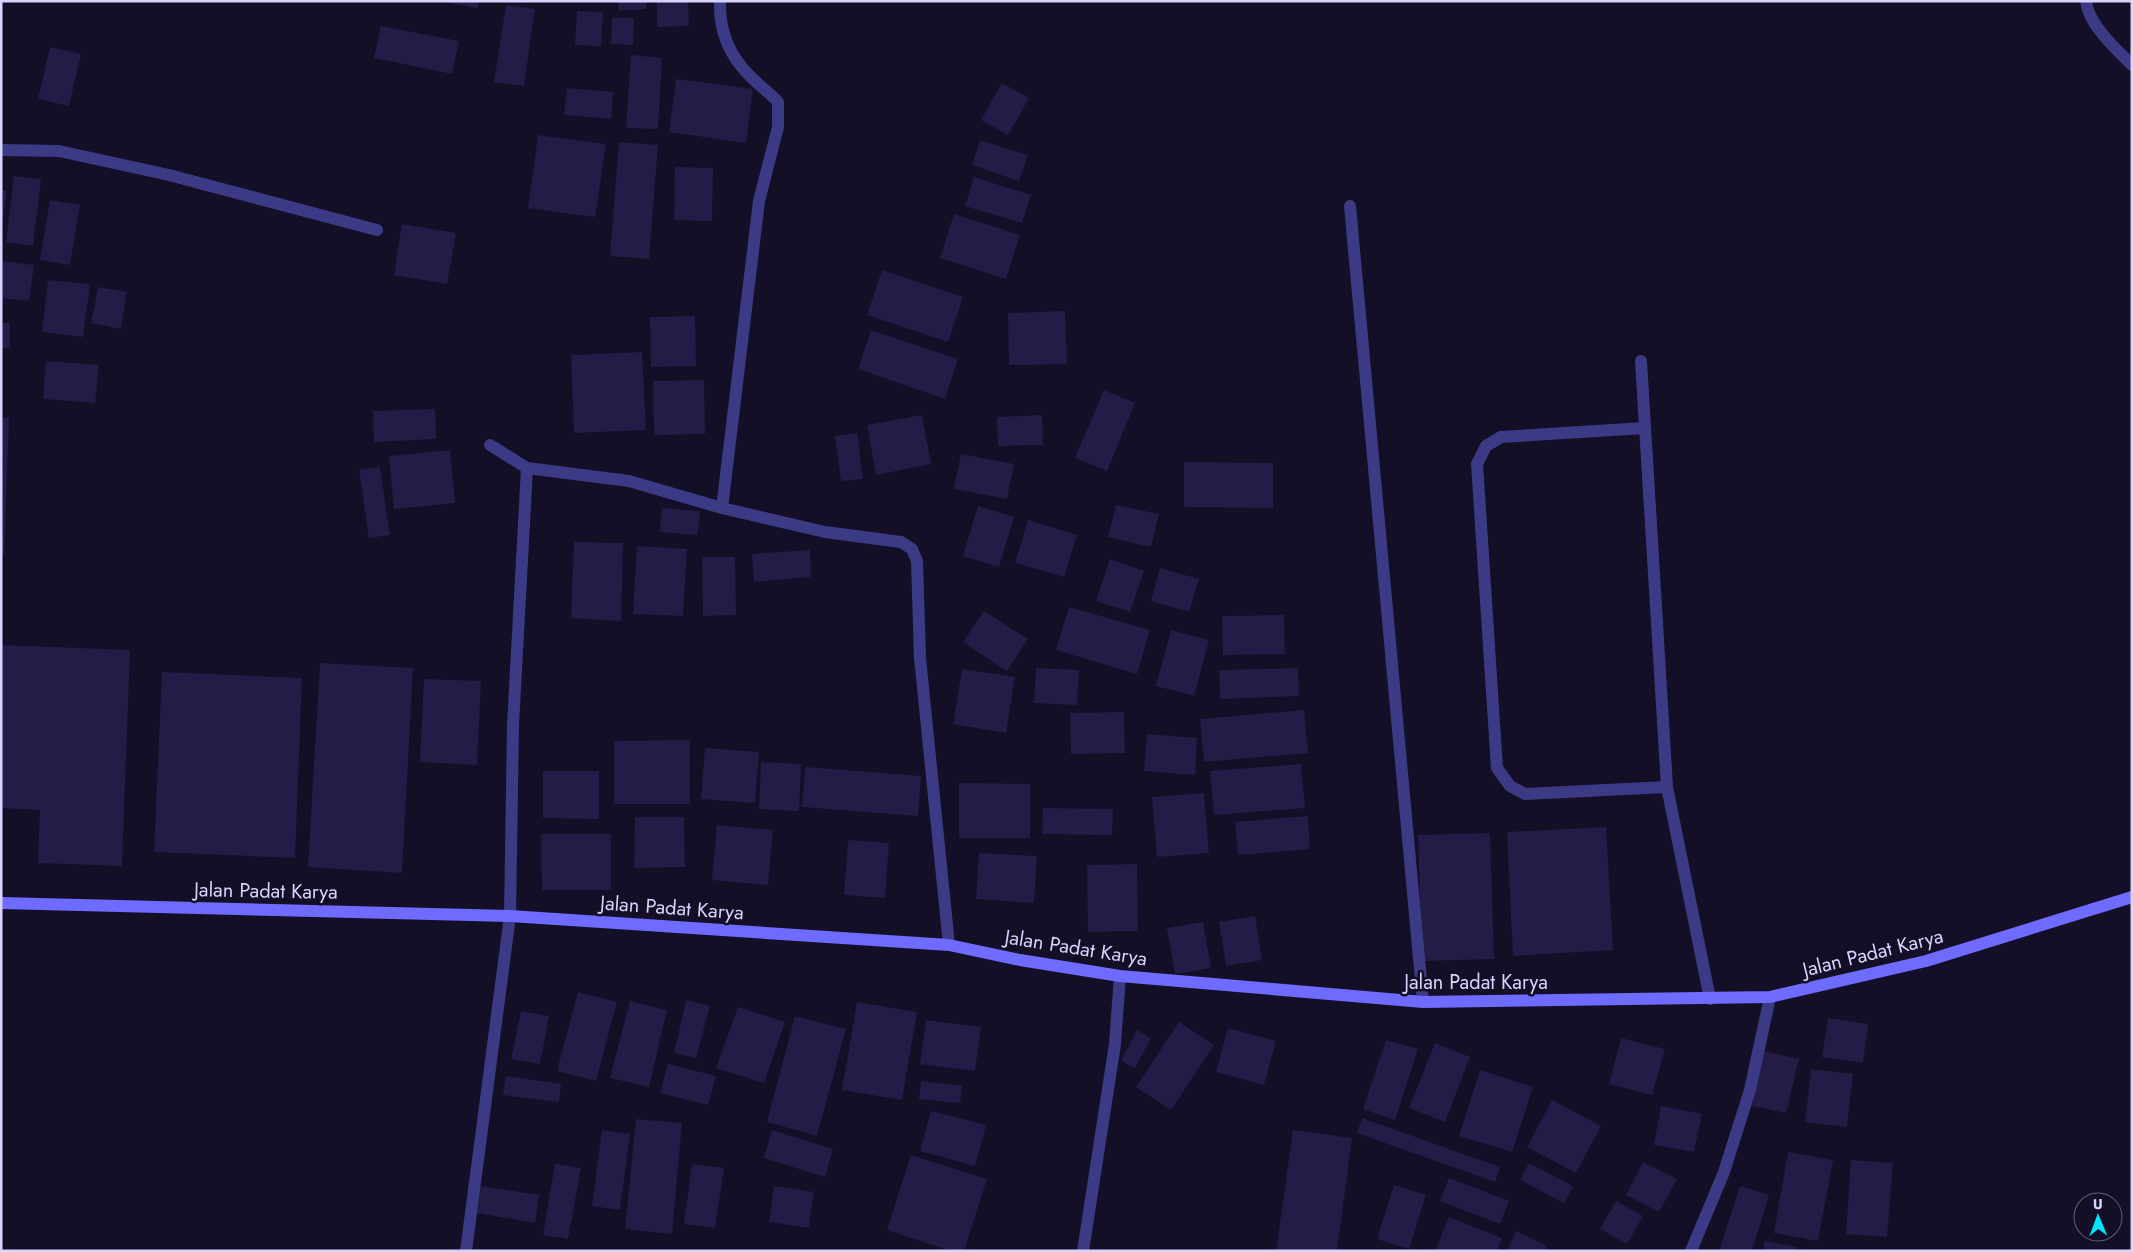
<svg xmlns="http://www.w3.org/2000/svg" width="2133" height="1252" font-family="Jost,sans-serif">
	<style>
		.building { fill: #241b47 }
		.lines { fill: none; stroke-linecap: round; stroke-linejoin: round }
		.lane { stroke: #3d3a85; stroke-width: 12 }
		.street { stroke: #3d3a85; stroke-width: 12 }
		.secondary { stroke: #6f6bff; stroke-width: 12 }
		.labels { text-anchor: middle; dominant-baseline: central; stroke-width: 5; stroke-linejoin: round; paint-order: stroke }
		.street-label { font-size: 20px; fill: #d9d4ff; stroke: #130f26 }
	</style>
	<rect width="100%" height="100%" fill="#130f26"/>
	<!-- building -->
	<g class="building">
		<polygon points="450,1 479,1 478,8 449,3"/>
		<polygon points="618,1 646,1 646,9 619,11"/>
		<polygon points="657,1 688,1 689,26 657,27"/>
		<polygon points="506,5 535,9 524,86 494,82"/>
		<polygon points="577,11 603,12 601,46 575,45"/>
		<polygon points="612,18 634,18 633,45 611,44"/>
		<polygon points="381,26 459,41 452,74 374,58"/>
		<polygon points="50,47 81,54 69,106 38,99"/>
		<polygon points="631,55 662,58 658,129 626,128"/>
		<polygon points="676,79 753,89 746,143 669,132"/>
		<polygon points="1002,83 1029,98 1008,135 981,120"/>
		<polygon points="567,88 613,92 611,119 564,115"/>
		<polygon points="538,135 606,144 595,217 528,208"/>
		<polygon points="980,140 1028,155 1019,181 972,165"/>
		<polygon points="619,142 658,145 649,259 610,256"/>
		<polygon points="675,167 713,168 712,221 674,220"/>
		<polygon points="14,176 41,179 33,246 6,242"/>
		<polygon points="974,177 1031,195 1022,223 965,206"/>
		<polygon points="1,190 7,191 2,222 1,222"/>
		<polygon points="50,200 80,205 70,265 40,260"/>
		<polygon points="954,214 1020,235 1006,279 940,258"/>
		<polygon points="402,224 456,233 447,284 394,275"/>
		<polygon points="1,261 34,265 29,301 1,298"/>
		<polygon points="882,270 963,297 948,342 867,315"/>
		<polygon points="48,280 90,284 83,337 42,332"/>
		<polygon points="98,287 127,292 121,329 91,323"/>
		<polygon points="1065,311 1067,364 1009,365 1008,313"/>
		<polygon points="695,316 696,366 651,367 650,317"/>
		<rect x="1" y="323" width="9" height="25"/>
		<polygon points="871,330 958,359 945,399 858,369"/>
		<polygon points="642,352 646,430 574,433 571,355"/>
		<polygon points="46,361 99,365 95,403 43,399"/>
		<polygon points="704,380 705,434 654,435 653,381"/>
		<polygon points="1104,390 1135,403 1107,471 1075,458"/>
		<polygon points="435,409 436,439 374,442 373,411"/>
		<polygon points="922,415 931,464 876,475 867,425"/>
		<polygon points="1042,415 1043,445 998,446 997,417"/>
		<polygon points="1,418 9,418 4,555 1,555"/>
		<polygon points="857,433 863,479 841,481 835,436"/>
		<polygon points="450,450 455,503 394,509 389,456"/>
		<polygon points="961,454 1014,464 1007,499 954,489"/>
		<polygon points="1184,462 1273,463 1273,508 1184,507"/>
		<polygon points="380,467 390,535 369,538 359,470"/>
		<polygon points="1116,505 1159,514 1151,547 1108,537"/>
		<polygon points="978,506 1014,517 999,567 963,556"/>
		<polygon points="662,508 700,511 697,535 660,532"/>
		<polygon points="1028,520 1077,535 1064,577 1015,563"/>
		<polygon points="574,542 623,543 621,621 571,618"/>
		<polygon points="637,546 687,549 683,616 633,614"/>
		<polygon points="810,550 811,577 754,582 752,554"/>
		<polygon points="702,557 735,557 736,615 703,616"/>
		<polygon points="1110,559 1144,571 1130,612 1096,601"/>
		<polygon points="1160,568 1199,579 1189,612 1151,601"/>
		<polygon points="1069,607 1150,630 1137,674 1056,650"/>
		<polygon points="984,611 1028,639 1007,671 963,642"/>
		<polygon points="1284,615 1285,654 1223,655 1222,616"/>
		<polygon points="1171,630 1209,640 1194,696 1156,686"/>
		<polygon points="1,645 130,650 122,866 38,863 40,810 1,808"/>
		<polygon points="320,663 413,668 402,873 308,867"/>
		<polygon points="1036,668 1079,670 1077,705 1034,703"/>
		<polygon points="1298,668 1299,696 1220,699 1219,670"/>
		<polygon points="962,669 1015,677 1006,733 953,724"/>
		<polygon points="162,672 302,678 295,858 154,852"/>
		<polygon points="424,679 481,681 477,765 420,762"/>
		<polygon points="1304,710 1308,753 1204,762 1200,719"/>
		<polygon points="1124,712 1125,753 1071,754 1070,713"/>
		<polygon points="1147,734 1197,738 1195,775 1144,771"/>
		<polygon points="690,740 690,804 614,804 614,741"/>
		<polygon points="705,748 759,752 755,803 701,799"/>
		<polygon points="761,762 801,764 799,811 759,809"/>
		<polygon points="1301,764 1305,808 1214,815 1210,771"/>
		<polygon points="805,767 921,776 918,816 802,807"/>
		<polygon points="543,771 599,771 599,819 543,818"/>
		<polygon points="959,783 1030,784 1030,838 959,838"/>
		<polygon points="1204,793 1209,853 1157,857 1152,797"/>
		<polygon points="1043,808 1113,809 1112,835 1042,834"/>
		<polygon points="1308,816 1310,849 1238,855 1235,822"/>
		<polygon points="635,817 684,817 685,867 634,868"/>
		<polygon points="717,825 773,830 768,885 712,880"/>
		<polygon points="1606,827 1613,950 1513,956 1507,832"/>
		<polygon points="1490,833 1494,959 1422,961 1418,835"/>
		<polygon points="541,834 611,834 611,890 542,890"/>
		<polygon points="848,840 889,843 885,898 844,895"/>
		<polygon points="979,853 1037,856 1034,903 976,899"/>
		<polygon points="1137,864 1138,931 1088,932 1087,865"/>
		<polygon points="1255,916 1262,960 1226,966 1219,922"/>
		<polygon points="1203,922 1211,968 1175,974 1167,928"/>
		<polygon points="578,992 617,1002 596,1081 557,1071"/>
		<polygon points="686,1000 710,1006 696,1058 674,1053"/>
		<polygon points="630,1001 667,1010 649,1087 610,1078"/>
		<polygon points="857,1002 917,1012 902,1100 842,1090"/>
		<polygon points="738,1007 785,1022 764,1083 716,1068"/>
		<polygon points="521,1011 549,1016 540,1064 511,1059"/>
		<polygon points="795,1016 846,1029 817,1136 767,1122"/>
		<polygon points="1828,1018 1868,1024 1863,1063 1822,1057"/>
		<polygon points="926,1020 981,1027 975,1071 920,1064"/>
		<polygon points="1179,1022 1214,1045 1171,1110 1136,1087"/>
		<polygon points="1228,1028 1276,1041 1264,1085 1216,1072"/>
		<polygon points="1137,1030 1151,1038 1135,1068 1121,1061"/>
		<polygon points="1621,1038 1665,1049 1652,1095 1609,1084"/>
		<polygon points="1386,1040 1418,1049 1395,1120 1363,1109"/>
		<polygon points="1435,1043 1470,1057 1445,1122 1409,1108"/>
		<polygon points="1764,1051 1799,1059 1786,1113 1752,1106"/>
		<polygon points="668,1064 716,1076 708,1105 660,1093"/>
		<polygon points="1811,1069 1853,1074 1847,1127 1805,1122"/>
		<polygon points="1480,1070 1533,1087 1512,1152 1459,1136"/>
		<polygon points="506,1076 561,1084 559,1102 503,1095"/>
		<polygon points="921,1081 962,1086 960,1103 919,1099"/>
		<polygon points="1552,1100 1601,1126 1576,1173 1527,1147"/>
		<polygon points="1661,1106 1702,1114 1694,1152 1654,1145"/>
		<polygon points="931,1111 986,1125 975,1166 920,1151"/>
		<polygon points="1362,1118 1500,1167 1495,1182 1357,1133"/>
		<polygon points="636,1119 682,1123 672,1234 625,1229"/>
		<polygon points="602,1130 630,1134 620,1210 592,1206"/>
		<polygon points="772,1130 833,1149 825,1177 764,1158"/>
		<polygon points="1293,1130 1352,1138 1337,1251 1276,1251"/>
		<polygon points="1788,1152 1833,1160 1818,1241 1774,1233"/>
		<polygon points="911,1155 987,1179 964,1251 951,1251 887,1230"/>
		<polygon points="1851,1160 1893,1163 1887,1237 1846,1234"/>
		<polygon points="1643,1162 1677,1179 1659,1212 1626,1195"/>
		<polygon points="1529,1163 1573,1186 1564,1203 1520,1180"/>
		<polygon points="555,1164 581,1168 568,1239 543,1235"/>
		<polygon points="692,1164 724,1168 715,1228 684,1224"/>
		<polygon points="1449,1178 1509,1201 1500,1224 1440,1201"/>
		<polygon points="1394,1185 1426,1195 1409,1249 1377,1239"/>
		<polygon points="481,1186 539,1195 535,1223 477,1213"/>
		<polygon points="774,1186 814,1192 809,1228 769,1222"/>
		<polygon points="1740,1186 1769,1195 1752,1251 1719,1251"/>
		<polygon points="1616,1201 1643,1216 1627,1244 1600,1229"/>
		<polygon points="1449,1217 1502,1238 1497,1251 1435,1251"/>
		<polygon points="1516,1231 1547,1246 1545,1251 1507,1251"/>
		<polygon points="1765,1241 1797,1247 1796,1251 1763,1251"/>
	</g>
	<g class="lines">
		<!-- lane -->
		<g class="lane">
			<polyline points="1641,361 1667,787 1710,999"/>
			<polyline points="1645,428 1501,437 1486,446 1477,464 1497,768 1510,786 1525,794 1667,787"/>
			<polyline points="1083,1251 1115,1044 1120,976"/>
		</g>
		<!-- street -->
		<g class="street">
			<path d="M 720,1 C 719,30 729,55 749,75 C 758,85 769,92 778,102 L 778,127 L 759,201 L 722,508"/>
			<path d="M 2086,1 C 2088,24 2116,49 2132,65"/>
			<polyline points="1,150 59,151 169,175 377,230"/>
			<polyline points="1350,206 1423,1002"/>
			<polyline points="490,445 527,468 629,481 722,508 825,532 901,542 912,549 917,561 920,658 949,945"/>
			<polyline points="466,1251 510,916 513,725 527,468"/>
			<polyline points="1691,1251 1724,1172 1750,1090 1770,997"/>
		</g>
		<!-- secondary -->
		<polyline class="secondary" points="1,903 510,916 949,945 1020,960 1120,976 1423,1002 1770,997 1926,961 2132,897"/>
	</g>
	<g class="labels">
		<!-- street labels -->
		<g class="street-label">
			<text transform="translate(266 891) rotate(1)">Jalan Padat Karya</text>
			<text transform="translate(672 908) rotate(4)">Jalan Padat Karya</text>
			<text transform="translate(1076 948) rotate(9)">Jalan Padat Karya</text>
			<text transform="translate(1873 953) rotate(-14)">Jalan Padat Karya</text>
			<text x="1476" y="982">Jalan Padat Karya</text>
		</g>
	</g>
	<!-- border -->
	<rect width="2133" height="1252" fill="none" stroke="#d9d4ff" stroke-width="5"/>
	<!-- north arrow -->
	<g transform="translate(2098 1217) rotate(359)"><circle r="24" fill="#130f26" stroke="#625e7d"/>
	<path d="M0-4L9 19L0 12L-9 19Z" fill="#00e5ff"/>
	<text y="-8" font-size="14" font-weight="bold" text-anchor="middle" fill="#d9d4ff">U</text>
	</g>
</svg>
